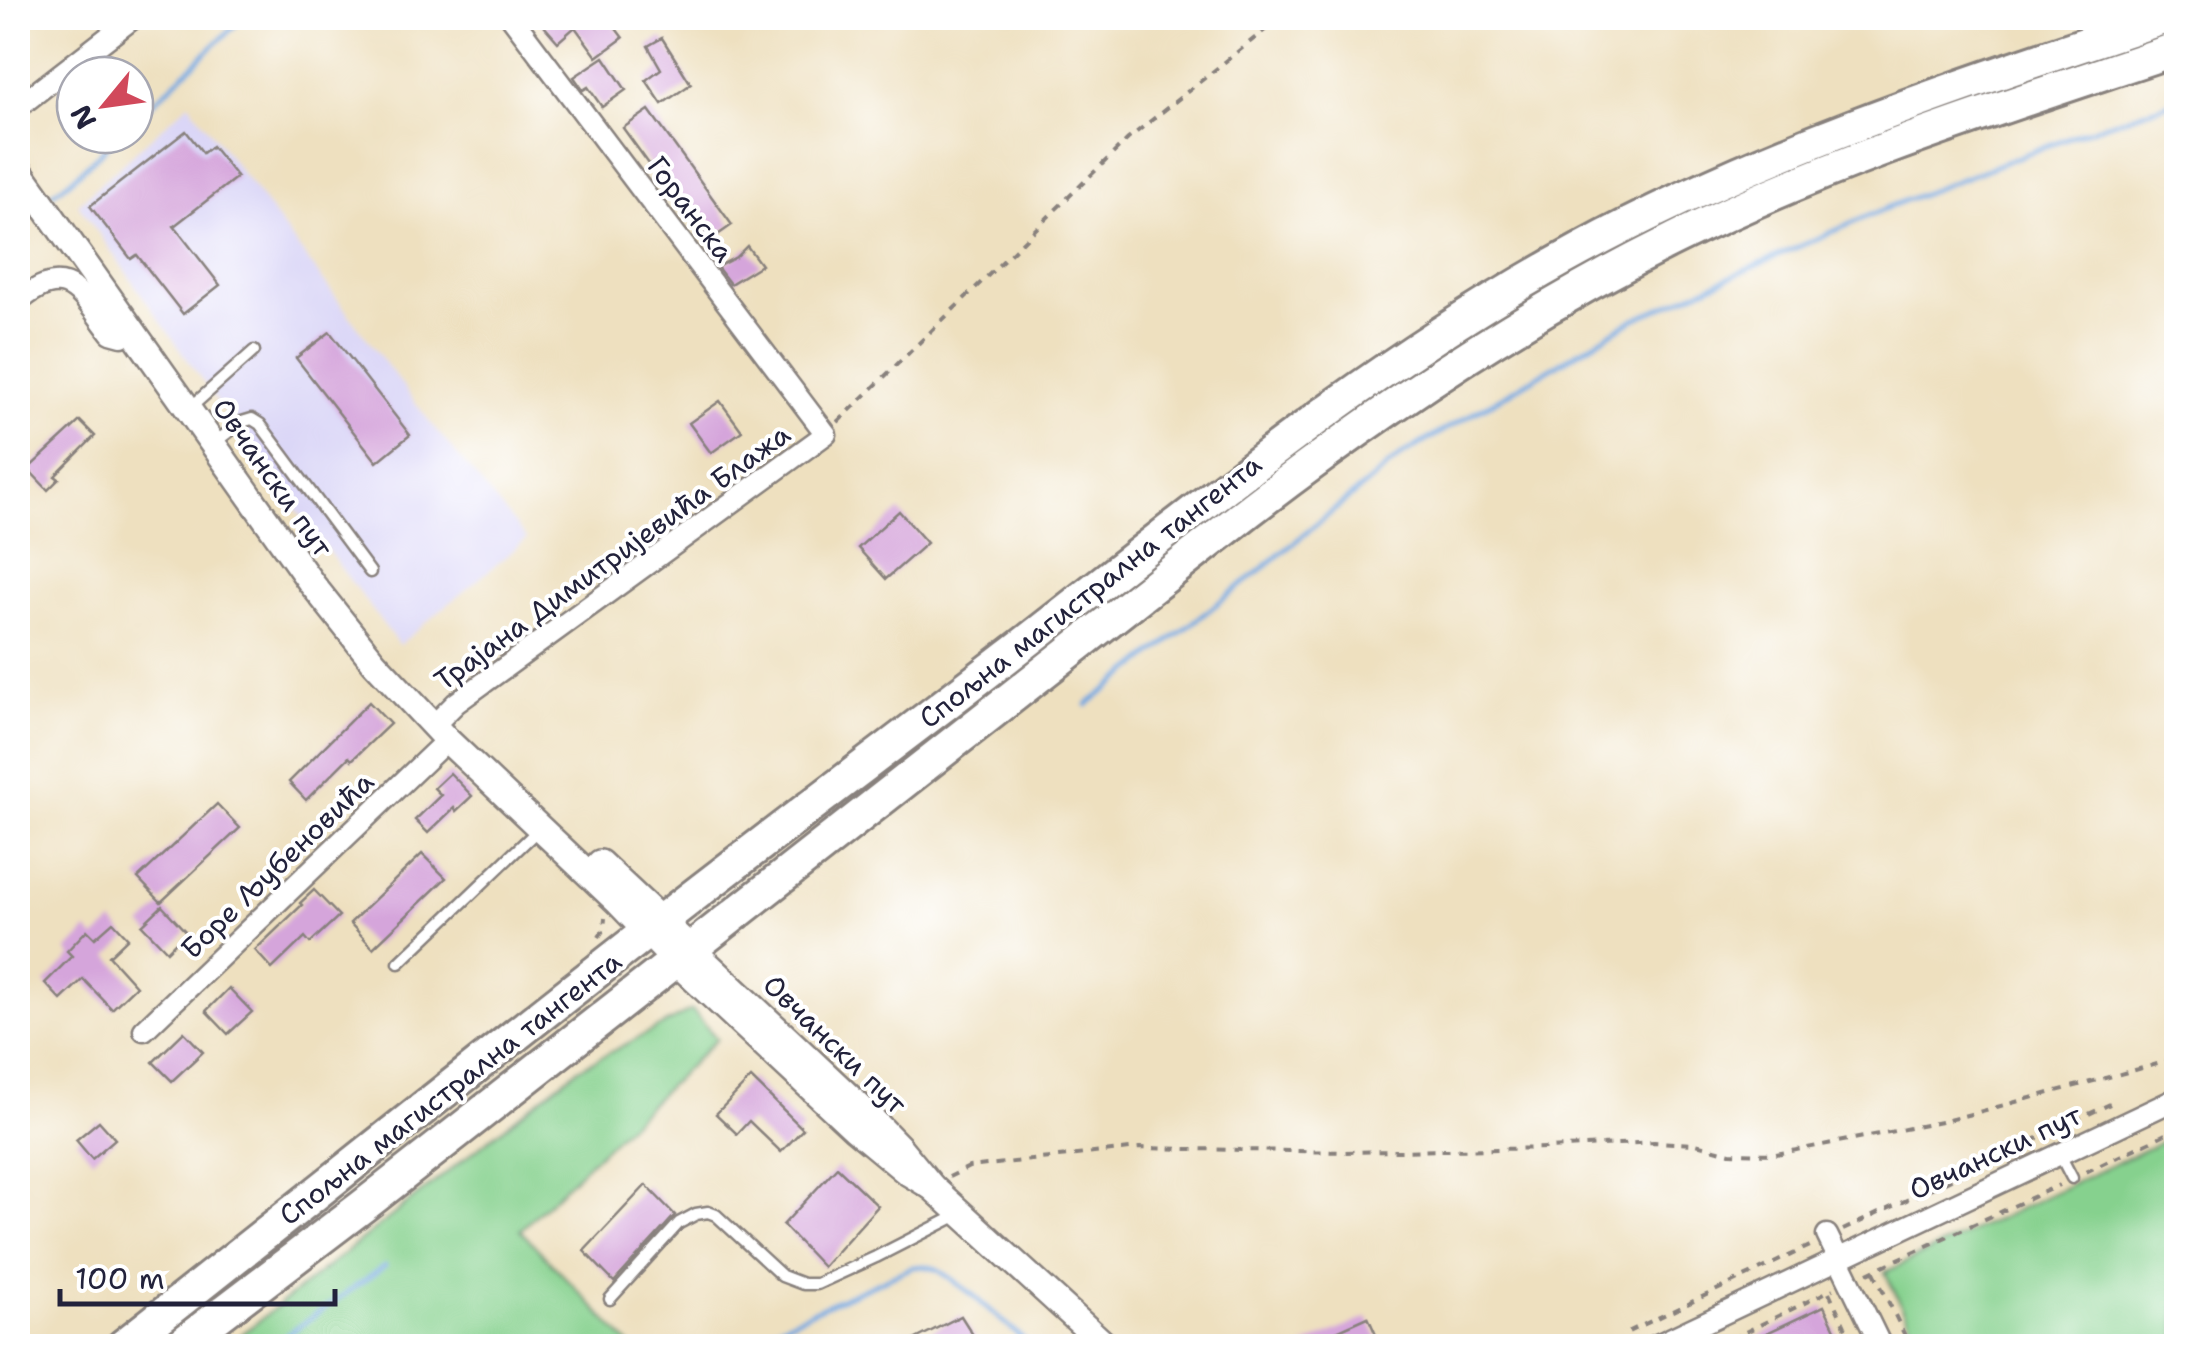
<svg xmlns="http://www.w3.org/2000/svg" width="2194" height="1364" font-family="'Shantell Sans',sans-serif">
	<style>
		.built { fill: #dad6f7 }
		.green { fill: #86d18e; stroke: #547a64; stroke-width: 2.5 }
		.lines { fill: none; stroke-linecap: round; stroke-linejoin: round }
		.stream { stroke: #74a8e0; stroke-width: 5 }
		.building { fill: #d5a5db }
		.service-casing { stroke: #88817d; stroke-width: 15 }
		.minor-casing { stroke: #88817d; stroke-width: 25 }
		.tertiary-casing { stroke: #88817d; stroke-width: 30 }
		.trunk-casing { stroke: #88817d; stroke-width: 38 }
		.path { stroke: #88817d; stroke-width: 4; stroke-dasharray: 8 8; stroke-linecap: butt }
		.service { stroke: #fff; stroke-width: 10 }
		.minor { stroke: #fff; stroke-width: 20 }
		.tertiary { stroke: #fff; stroke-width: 25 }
		.trunk { stroke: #fff; stroke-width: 32 }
		.labels { text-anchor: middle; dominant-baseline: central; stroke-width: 8; stroke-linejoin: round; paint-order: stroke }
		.street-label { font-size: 28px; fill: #22223b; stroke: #fff }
	</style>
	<rect width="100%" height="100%" fill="#fff"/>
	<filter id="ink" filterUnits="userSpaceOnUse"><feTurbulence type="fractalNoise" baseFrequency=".01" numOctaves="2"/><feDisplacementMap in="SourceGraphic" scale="20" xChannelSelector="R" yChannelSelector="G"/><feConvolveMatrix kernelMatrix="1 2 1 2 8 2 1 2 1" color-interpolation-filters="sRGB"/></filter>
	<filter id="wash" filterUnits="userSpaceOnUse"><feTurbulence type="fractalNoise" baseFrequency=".0048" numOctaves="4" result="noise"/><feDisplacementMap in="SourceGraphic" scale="40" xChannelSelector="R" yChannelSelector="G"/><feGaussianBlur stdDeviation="2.25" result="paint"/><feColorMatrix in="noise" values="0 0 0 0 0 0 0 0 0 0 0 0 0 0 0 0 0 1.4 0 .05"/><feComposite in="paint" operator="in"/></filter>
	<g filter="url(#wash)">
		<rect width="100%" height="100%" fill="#eee0bf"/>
		<!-- built -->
		<polygon class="built" points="189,103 433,426 527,539 399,645 247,444 78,204"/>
		<!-- green -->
		<g class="green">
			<polygon points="692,1010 717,1039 520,1230 631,1346 227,1346 578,1069"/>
			<polygon points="2176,1135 2176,1346 1921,1346 1885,1272"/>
		</g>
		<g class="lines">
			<!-- stream -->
			<g class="stream">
				<polyline points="135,120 243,18"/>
				<polyline points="53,193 71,180 119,135"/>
				<polyline points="18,216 27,209"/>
				<polyline points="1087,705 1258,572 1402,455 1633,320 1891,206 2080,133 2176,101"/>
				<polyline points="271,1346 385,1266"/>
				<polyline points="734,1346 913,1267 924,1266 937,1269 968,1291 1031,1346"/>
			</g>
		</g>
		<g id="blocks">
			<!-- building -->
			<g class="building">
				<polygon points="537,18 608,18 623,38 597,57 575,27 558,42"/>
				<polygon points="662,38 691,84 662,104 646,80 661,69 648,46"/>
				<polygon points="604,57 626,90 602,107 588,87 583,90 574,77"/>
				<polygon points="649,110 732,225 709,241 687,208 683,211 623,128"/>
				<polygon points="186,131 203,153 212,146 237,177 174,226 220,285 183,314 137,255 131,259 90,206"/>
				<polygon points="747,246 761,265 730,284 717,267 736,257"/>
				<polygon points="330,332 410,435 377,462 296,358"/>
				<polygon points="720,401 742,431 711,453 689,423"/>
				<polygon points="80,421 95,436 55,476 59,479 48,490 28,469"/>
				<polygon points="899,511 927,543 886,579 858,548"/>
				<polygon points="369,702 390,724 352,760 349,757 306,800 289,782"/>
				<polygon points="450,773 472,796 456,811 454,808 428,833 415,820 441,795 434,788"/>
				<polygon points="217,804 240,828 161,902 138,878"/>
				<polygon points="422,854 446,878 373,948 350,923"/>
				<polygon points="314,890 339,916 310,943 305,937 272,969 255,950 302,905 300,903"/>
				<polygon points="162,906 186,932 167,951 142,925"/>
				<polygon points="113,922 128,938 109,956 136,986 112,1009 83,979 61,1000 45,983 72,956 67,951 87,930 95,938"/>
				<polygon points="229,988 252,1012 228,1034 206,1011"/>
				<polygon points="184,1032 203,1052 172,1081 153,1062"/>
				<polygon points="751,1078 803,1129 781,1152 749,1121 737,1134 716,1114"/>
				<polygon points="99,1121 115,1139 92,1159 76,1140"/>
				<polygon points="837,1167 878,1206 823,1267 783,1225"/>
				<polygon points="646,1185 675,1215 614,1282 584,1251"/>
				<polygon points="1824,1306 1843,1346 1739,1346"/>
				<polygon points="961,1316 980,1346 902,1346"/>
				<polygon points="1368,1317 1381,1346 1303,1346"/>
			</g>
		</g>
	</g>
	<g filter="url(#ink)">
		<use href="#blocks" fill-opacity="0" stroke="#88817d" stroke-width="2.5"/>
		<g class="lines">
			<defs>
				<g id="service">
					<polyline points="190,408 254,351"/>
					<polyline points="214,443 242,422 252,419 260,424 370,572"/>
					<polyline points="399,963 539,829"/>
					<polyline points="2060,1155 2072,1178"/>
					<polyline points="610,1299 679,1223 696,1214 708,1212 716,1215 782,1276 803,1284 817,1284 876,1257 960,1214"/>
				</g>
				<g id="minor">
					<polyline points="18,107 133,18"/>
					<path d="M 18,302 C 68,260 80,294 111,333 L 122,336 L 133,331"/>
					<polyline points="433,726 456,703 826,434 512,18"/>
					<polyline points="144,1030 447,740"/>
					<polyline points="1827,1235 1881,1346"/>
					<polyline points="1655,1346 2176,1099"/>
				</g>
				<g id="tertiary">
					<polyline points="18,169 312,584 374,662 447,740 619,903 675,961 855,1129 907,1172 932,1187"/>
					<polyline points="600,863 862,1109 899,1147 932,1187 1106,1346"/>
				</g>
				<g id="trunk">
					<path d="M 123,1346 C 304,1204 483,1059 665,918 C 778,830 894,744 1008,656 C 1193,513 1373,362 1580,250 C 1765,149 1964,84 2163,18"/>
					<path d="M 179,1346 L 363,1206 L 1249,511 C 1383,408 1523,314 1675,239 C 1835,159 2007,106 2176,49"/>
				</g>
			</defs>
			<!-- service casing -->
			<use href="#service" class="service-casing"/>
			<!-- minor casing -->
			<use href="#minor" class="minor-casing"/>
			<!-- tertiary casing -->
			<use href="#tertiary" class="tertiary-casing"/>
			<!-- trunk casing -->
			<use href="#trunk" class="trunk-casing"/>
			<!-- path -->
			<g class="path">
				<polyline points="838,422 1128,139 1280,18"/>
				<polyline points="599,937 604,929 605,918"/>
				<polyline points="2086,1172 2176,1129"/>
				<polyline points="949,1177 969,1167 1139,1148 1345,1152 1549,1148 1654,1142 1696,1144 1730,1153 1776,1154 1941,1122 2176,1059"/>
				<polyline points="1843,1230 2110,1104"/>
				<polyline points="1874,1272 1910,1346"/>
				<polyline points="1868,1273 2059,1185"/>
				<polyline points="1829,1292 1854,1346"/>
				<polyline points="1626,1346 1629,1342 1628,1332 1812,1245"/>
				<polyline points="1717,1346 1833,1289"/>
			</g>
			<!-- service -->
			<use href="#service" class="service"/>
			<!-- minor -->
			<use href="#minor" class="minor"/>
			<!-- tertiary -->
			<use href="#tertiary" class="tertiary"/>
			<!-- trunk -->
			<use href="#trunk" class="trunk"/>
		</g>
	</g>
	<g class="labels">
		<!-- street labels -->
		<g class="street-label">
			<text transform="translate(691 209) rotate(53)">Горанска</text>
			<text transform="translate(273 477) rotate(55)">Овчански пут</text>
			<text transform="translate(612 557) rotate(-36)">Трајана Димитријевића Блажа</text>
			<text transform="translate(1090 591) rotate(-38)">Спољна магистрална тангента</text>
			<text transform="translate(277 865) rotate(-44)">Боре Љубеновића</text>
			<text transform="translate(835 1044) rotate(44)">Овчански пут</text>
			<text transform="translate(450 1088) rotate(-38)">Спољна магистрална тангента</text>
			<text transform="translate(1995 1152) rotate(-25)">Овчански пут</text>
		</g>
	</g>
	<!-- margin -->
	<rect width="2194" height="1364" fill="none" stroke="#fff" stroke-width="60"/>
	<!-- north arrow -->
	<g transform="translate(105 105) rotate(241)"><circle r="48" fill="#ffffff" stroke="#a7a7b1" stroke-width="2.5"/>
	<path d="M0-8L18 38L0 25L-18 38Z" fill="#d1495b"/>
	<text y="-15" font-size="28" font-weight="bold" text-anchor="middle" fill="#22223b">N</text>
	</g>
	<!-- scale -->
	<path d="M60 1289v15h275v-15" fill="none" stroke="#22223b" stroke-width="5"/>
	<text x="75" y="1289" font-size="30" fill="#22223b" stroke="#ffffff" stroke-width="8" paint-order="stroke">100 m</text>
</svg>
